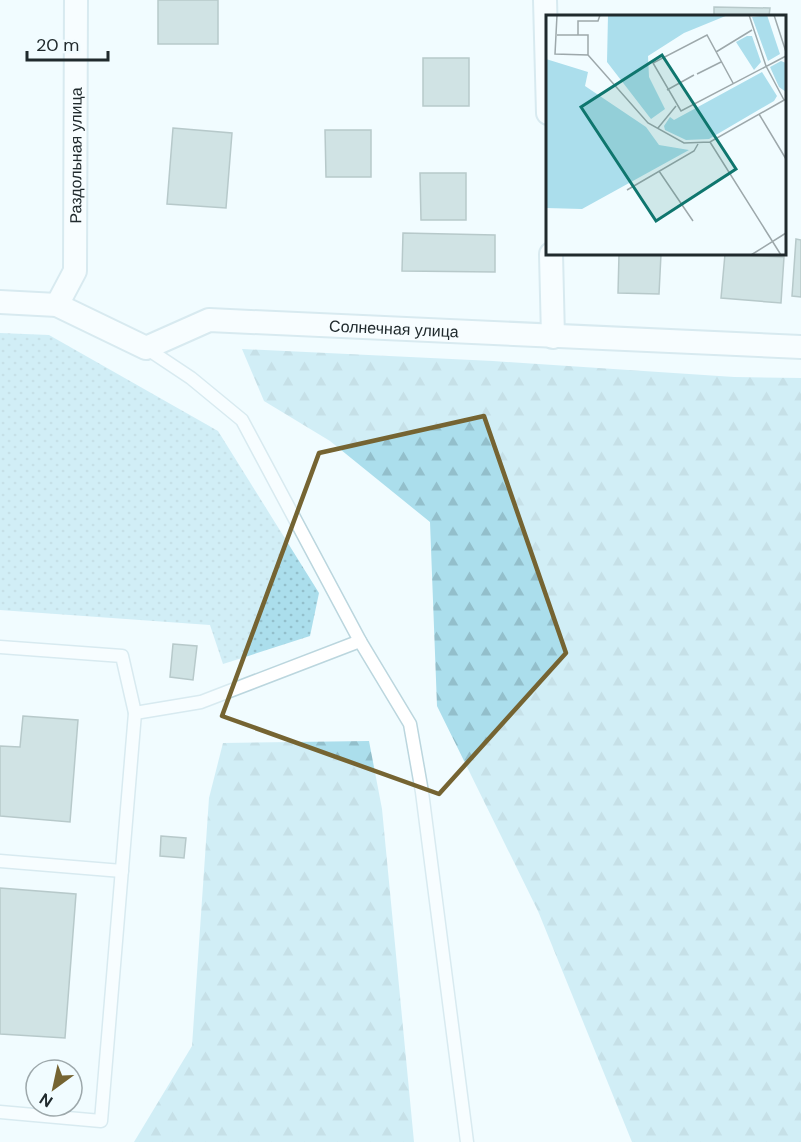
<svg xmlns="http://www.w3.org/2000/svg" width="801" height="1142" font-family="'DM Sans',sans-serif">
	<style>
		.grass { fill: url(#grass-dots) }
		.forest { fill: url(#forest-firs) }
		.building { fill: #a8c5c3; stroke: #728d8b; stroke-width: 1.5 }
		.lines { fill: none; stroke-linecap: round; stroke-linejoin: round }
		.service-casing { stroke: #bbd6de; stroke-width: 15 }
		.minor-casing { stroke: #bbd6de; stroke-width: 26 }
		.service { stroke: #fff; stroke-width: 12 }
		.minor { stroke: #fff; stroke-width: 22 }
		.marked { fill: none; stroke: #756432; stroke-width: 4.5; stroke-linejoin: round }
		.labels { text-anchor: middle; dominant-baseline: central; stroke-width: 4.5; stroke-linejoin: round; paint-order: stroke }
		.street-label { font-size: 16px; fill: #202a2d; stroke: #f1fcff }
		.inset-road { fill: none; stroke: #9da8ab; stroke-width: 1.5 }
		.view { fill: #0f766e; fill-opacity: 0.15; stroke: #0f766e; stroke-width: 3 }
		.inset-edge { fill: none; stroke: #202a2d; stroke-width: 3 }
	</style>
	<defs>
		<pattern id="grass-dots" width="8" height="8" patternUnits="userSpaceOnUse" patternTransform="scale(1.5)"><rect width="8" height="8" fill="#abdeec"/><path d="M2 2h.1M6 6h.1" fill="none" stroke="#93bfcb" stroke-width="1.8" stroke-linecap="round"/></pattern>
		<pattern id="forest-firs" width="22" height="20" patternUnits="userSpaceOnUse" patternTransform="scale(1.5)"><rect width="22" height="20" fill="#abdeec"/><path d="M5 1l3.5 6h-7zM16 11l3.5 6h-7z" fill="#93bfcb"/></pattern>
	</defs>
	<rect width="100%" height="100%" fill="#f1fcff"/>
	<!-- grass -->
	<polygon class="grass" points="0,333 49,335 218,431 319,593 310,636 223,664 210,625 0,610"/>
	<!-- forest -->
	<g class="forest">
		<polygon points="242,349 493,361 734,377 801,378 801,1142 632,1142 538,911 437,706 430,522 330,441 264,401"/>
		<polygon points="369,741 382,809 414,1142 134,1142 192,1046 209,798 223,743"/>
	</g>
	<!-- building -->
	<g class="building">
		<rect x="158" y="0" width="60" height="44"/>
		<polygon points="714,7 770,8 769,16 714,16"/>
		<rect x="423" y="58" width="46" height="48"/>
		<polygon points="173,128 232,133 226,208 167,204"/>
		<polygon points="325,130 371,130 371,177 326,177"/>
		<polygon points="420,173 466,173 466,220 421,220"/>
		<polygon points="403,233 495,235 495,272 402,271"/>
		<polygon points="796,239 801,240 801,297 792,296"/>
		<polygon points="619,254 661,254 659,294 618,293"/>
		<polygon points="725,254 784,257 781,303 721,298"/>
		<polygon points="173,644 197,646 193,680 170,677"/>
		<polygon points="23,716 78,720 70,822 0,816 0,746 20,747"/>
		<polygon points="161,836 186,838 184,858 160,856"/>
		<polygon points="0,888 76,894 65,1038 0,1034"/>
	</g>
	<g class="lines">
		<defs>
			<g id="service">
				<polyline points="146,348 191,378 242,420 360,641 410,724 422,792 467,1142"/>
				<polyline points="0,647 122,656 135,713 101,1121 0,1112"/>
				<polyline points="135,713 201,702 360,641"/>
				<polyline points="0,861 122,871"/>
			</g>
			<g id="minor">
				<polyline points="545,0 548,113"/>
				<polyline points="551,254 553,337"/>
				<path id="s1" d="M 0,302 L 57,305 L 146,348 L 209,320 L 801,347"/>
				<path id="s2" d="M 57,305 L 75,271 L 76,0"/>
			</g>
		</defs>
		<!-- service casing -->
		<use href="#service" class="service-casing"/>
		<!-- minor casing -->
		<use href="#minor" class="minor-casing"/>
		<!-- service -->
		<use href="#service" class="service"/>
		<!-- minor -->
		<use href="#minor" class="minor"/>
	</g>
	<!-- marked area -->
	<path d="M0 0H801V1142H0ZM 484,416 L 566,653 L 439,794 L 222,716 L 319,453 Z" fill="#f1fcff" fill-opacity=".55" fill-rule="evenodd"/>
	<path class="marked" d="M 484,416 L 566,653 L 439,794 L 222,716 L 319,453 Z"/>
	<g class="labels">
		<!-- street labels -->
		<g class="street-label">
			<text stroke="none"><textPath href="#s2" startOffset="154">Раздольная улица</textPath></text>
			<text stroke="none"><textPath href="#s1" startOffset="410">Солнечная улица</textPath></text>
		</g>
	</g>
	<!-- overview -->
	<g transform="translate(546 15)">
		<rect width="240" height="240" fill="#f1fcff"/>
		<path d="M 221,0 L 234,39 L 222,46 L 206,2 ZM 201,21 L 206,21 L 215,47 L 208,55 L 190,27 ZM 235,46 L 240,48 L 240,77 L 233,72 L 224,52 ZM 216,57 L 231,81 L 228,86 L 163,124 L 140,125 L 119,115 L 118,111 L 124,102 L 128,105 Z" fill="#abdeec"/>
		<path d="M 62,0 L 182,0 L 138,18 L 102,41 L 103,62 L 119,94 L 105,104 L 61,47 ZM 0,44 L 42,57 L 39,71 L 100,112 L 113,130 L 143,135 L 36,194 L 0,193 Z" fill="#abdeec"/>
		<path class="inset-road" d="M 11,0 L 9,39 L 42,40 L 102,108 L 138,128 L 164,127 L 240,84M 203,0 L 220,51 L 238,85M 228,0 L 240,37M 11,20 L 42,20 L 42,40M 32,20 L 32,6 L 52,6 L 54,0M 170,37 L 206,15M 151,59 L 175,47M 187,68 L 161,20 L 107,48 L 135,96 L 240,41M 121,75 L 148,60M 213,99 L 240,144M 112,113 L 130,91M 164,127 L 235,240M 113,156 L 147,206M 81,175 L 148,136 L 152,129M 205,240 L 240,218"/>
		<path class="view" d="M 116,40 L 190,154 L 110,206 L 35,92 Z"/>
		<rect width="240" height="240" class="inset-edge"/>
	</g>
	<!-- north arrow -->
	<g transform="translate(54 1088) rotate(213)"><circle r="28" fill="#f1fcff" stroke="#9da8ab" stroke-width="1.5"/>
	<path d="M0-4.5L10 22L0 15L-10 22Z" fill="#756432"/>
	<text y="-9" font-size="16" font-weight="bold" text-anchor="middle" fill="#202a2d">N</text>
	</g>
	<!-- scale -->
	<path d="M27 51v9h81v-9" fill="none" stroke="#202a2d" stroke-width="3"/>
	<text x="36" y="51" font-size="18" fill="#202a2d" stroke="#f1fcff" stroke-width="4.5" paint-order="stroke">20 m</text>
</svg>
